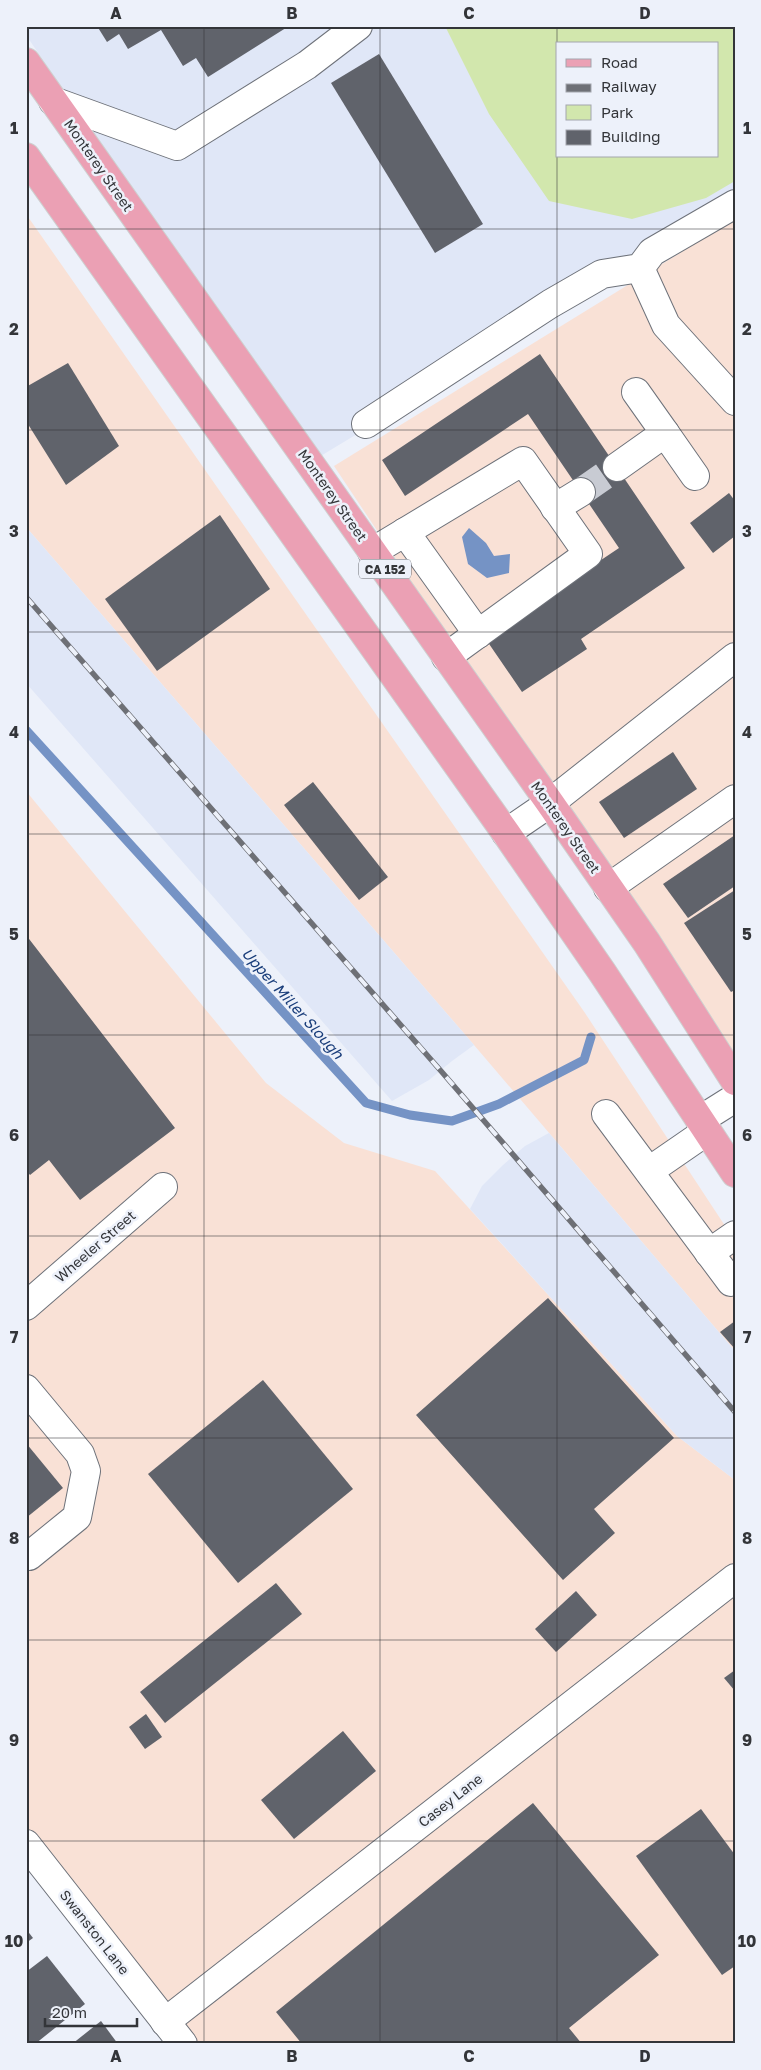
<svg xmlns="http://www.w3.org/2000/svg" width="761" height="2070" font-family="'Golos Text',sans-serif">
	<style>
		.commercial { fill: #f9e1d6 }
		.built { fill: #e0e7f7; fill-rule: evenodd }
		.green { fill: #d2e7ad; fill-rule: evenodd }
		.water { fill: #7593c5 }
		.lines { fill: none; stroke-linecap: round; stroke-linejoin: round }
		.stream { stroke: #7593c5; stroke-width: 9 }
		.building { fill: #60636b }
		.minor-tunnel { stroke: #c8cbd3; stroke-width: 28; stroke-dasharray: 28 14; stroke-linecap: butt }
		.minor-casing { stroke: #6e727a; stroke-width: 30 }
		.major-casing { stroke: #cecfcf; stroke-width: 30 }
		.minor { stroke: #fff; stroke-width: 28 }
		.major { stroke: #eba0b4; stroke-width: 28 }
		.rail-casing { stroke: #6e7076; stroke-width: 5.5 }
		.rail { stroke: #edf1fa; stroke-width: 4; stroke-dasharray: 11; stroke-linecap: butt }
		.grid { fill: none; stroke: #333539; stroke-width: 1; stroke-opacity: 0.55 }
		.labels { text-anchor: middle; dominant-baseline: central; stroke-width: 5; stroke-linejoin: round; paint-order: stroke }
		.shield { fill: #edf1fa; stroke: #6b6d73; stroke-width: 1 }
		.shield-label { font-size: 12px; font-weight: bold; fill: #333539 }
		.street-label { font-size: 14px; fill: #333539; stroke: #edf1fa }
		.water-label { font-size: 15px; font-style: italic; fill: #193d7a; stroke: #edf1fa }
		.neatline { fill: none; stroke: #333539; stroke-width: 2 }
		.grid-label { font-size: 16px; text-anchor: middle; font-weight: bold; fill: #333539 }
	</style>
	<rect width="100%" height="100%" fill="#edf1fa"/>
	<!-- commercial -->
	<g class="commercial">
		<polygon points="26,214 585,1013 735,1241 735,1351 474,1045 26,527"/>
		<polygon points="735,219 735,1067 334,466"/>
		<polygon points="26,791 266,1083 344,1143 435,1171 677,1436 735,1480 735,2044 167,2044 26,1857"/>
	</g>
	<!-- built -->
	<g class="built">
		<path d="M 26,26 L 735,26 L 735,206 L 314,460 L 26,35 ZM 557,44 L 717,44 L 717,156 L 557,156 Z"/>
		<polygon points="26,527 474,1045 452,1061 429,1080 392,1101 26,683"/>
		<polygon points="549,1133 735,1351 735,1480 677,1436 470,1209 482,1186 503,1165 525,1146"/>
	</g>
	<!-- green -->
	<path class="green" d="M 445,26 L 735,26 L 735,181 L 706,198 L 632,219 L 549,201 L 489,114 ZM 557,44 L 717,44 L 717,156 L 557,156 Z"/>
	<!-- water -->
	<polygon class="water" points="469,528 486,543 494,556 510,554 509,573 487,578 468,564 462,537"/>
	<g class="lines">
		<!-- stream -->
		<polyline class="stream" points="26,730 366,1103 410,1115 452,1121 499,1104 584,1060 591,1037"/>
	</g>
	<!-- building -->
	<g class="building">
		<polygon points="97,26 289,26 208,77 196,58 183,66 161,30 128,49 119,34 107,42"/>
		<polygon points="379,54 483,224 435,253 331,83"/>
		<polygon points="540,354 685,568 581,639 587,649 522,692 485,638 619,548 528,414 405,496 382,460"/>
		<polygon points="68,363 119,446 66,485 26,421 26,387"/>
		<polygon points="729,493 735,501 735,536 713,553 690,523"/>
		<polygon points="220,515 270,589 157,671 105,599"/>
		<polygon points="673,752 697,789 624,838 599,802"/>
		<polygon points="313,782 388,877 359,900 284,805"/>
		<polygon points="735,835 735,886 688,918 663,884"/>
		<polygon points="735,890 735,990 731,992 684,923"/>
		<polygon points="26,935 175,1128 80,1200 49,1160 30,1175 26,1170"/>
		<polygon points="548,1298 674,1438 594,1509 615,1533 563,1580 416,1415"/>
		<polygon points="735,1321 735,1349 720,1332"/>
		<polygon points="263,1380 353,1489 238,1583 148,1474"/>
		<polygon points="26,1443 63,1488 26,1518"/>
		<polygon points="276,1583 302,1614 165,1723 140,1692"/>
		<polygon points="576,1591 597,1615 556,1652 535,1629"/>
		<polygon points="735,1670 735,1691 724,1678"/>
		<polygon points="146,1714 162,1737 145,1749 129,1727"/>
		<polygon points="343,1731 376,1771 294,1839 261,1800"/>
		<polygon points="533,1803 659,1955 569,2028 582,2044 302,2044 276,2012"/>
		<polygon points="701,1809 735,1855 735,1966 722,1975 636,1856"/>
		<polygon points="26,1929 33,1938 26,1943"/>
		<polygon points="47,1956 85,2004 35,2044 26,2044 26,1972"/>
		<polygon points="101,2021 118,2044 72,2044"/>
	</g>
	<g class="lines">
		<!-- minor-tunnel -->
		<polyline class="minor-tunnel" points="581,492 617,467"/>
		<defs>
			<g id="minor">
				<polyline points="53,101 177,146 307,65 358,26"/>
				<polyline points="640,268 666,325 735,401"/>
				<polyline points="636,392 665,433"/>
				<polyline points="366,424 550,304 602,274 640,268 652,252 735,204"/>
				<polyline points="617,467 665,433 695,476"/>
				<polyline points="555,508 581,492"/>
				<polyline points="405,532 478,634"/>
				<polyline points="372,552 523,461 588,554 446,657"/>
				<polyline points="506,833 550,803 735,657"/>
				<polyline points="608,888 735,799"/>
				<polyline points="606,1114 731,1282"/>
				<polyline points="700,1120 735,1098"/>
				<polyline points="649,1171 707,1131"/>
				<polyline points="709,1253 735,1235"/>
				<polyline points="26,1306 163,1187"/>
				<polyline points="26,1389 80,1454 86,1471 77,1517 29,1556"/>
				<polyline points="26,1844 183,2044"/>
				<polyline points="165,2022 735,1578"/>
			</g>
			<g id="major">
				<polyline points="26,62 550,803 647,943 735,1081"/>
				<polyline points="26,157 506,833 602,972 735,1173"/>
			</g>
		</defs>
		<!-- minor casing -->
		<use href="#minor" class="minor-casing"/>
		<!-- major casing -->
		<use href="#major" class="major-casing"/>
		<!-- minor -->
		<use href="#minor" class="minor"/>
		<!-- major -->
		<use href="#major" class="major"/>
		<defs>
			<polyline id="rail" points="26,597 441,1071 735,1412"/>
		</defs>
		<!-- rail casing -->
		<use href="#rail" class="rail-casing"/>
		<!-- rail -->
		<use href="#rail" class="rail"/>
	</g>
	<!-- grid -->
	<path class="grid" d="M 204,26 L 204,2044M 380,26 L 380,2044M 557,26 L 557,2044M 26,229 L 735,229M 26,430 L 735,430M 26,632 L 735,632M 26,834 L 735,834M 26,1035 L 735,1035M 26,1236 L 735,1236M 26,1438 L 735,1438M 26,1640 L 735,1640M 26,1841 L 735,1841"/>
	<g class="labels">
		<!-- shield labels -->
		<rect class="shield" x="359" y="559.5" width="52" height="19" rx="4"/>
		<g class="shield-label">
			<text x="385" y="569">CA 152</text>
		</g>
		<!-- street labels -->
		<g class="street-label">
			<text transform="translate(99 165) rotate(55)">Monterey Street</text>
			<text transform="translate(333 495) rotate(55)">Monterey Street</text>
			<text transform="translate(566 827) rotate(55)">Monterey Street</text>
			<text transform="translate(95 1246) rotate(-41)">Wheeler Street</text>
			<text transform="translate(450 1800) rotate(-38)">Casey Lane</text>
			<text transform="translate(95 1932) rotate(52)">Swanston Lane</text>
		</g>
		<!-- water labels -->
		<g class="water-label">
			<text transform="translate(293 1003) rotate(48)">Upper Miller Slough</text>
		</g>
	</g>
	<!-- border -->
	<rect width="761" height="2070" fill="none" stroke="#edf1fa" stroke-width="55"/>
	<!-- legend -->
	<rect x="556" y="42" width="162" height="115" fill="#edf1fa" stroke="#a3a6ad"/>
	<rect x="566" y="59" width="25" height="8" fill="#eba0b4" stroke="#a3a6ad"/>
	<text x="601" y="68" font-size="15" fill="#333539">Road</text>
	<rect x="566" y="84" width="25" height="8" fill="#6e7076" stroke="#a3a6ad"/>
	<text x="601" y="92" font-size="15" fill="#333539">Railway</text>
	<rect x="566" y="105" width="25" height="15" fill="#d2e7ad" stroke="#a3a6ad"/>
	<text x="601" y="118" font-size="15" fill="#333539">Park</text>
	<rect x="566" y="130" width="25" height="15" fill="#60636b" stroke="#a3a6ad"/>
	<text x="601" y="142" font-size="15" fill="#333539">Building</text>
	<!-- scale -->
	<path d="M45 2018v8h92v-8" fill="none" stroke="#333539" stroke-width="2.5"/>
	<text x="52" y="2018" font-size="15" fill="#333539" stroke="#edf1fa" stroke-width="4" paint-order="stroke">20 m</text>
	<rect x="28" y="28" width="706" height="2014" class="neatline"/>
	<g class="grid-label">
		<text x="116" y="19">A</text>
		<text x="292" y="19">B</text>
		<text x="469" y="19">C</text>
		<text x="645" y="19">D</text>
		<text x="14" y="134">1</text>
		<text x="747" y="134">1</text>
		<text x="14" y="335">2</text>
		<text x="747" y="335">2</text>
		<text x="14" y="537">3</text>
		<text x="747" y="537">3</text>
		<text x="14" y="738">4</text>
		<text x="747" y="738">4</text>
		<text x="14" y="940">5</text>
		<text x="747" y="940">5</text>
		<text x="14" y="1141">6</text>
		<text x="747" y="1141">6</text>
		<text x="14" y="1343">7</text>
		<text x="747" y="1343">7</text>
		<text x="14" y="1544">8</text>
		<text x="747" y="1544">8</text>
		<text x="14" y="1746">9</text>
		<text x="747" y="1746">9</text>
		<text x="14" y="1947">10</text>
		<text x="747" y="1947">10</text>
		<text x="116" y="2062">A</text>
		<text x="292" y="2062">B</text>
		<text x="469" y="2062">C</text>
		<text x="645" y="2062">D</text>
	</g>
</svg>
